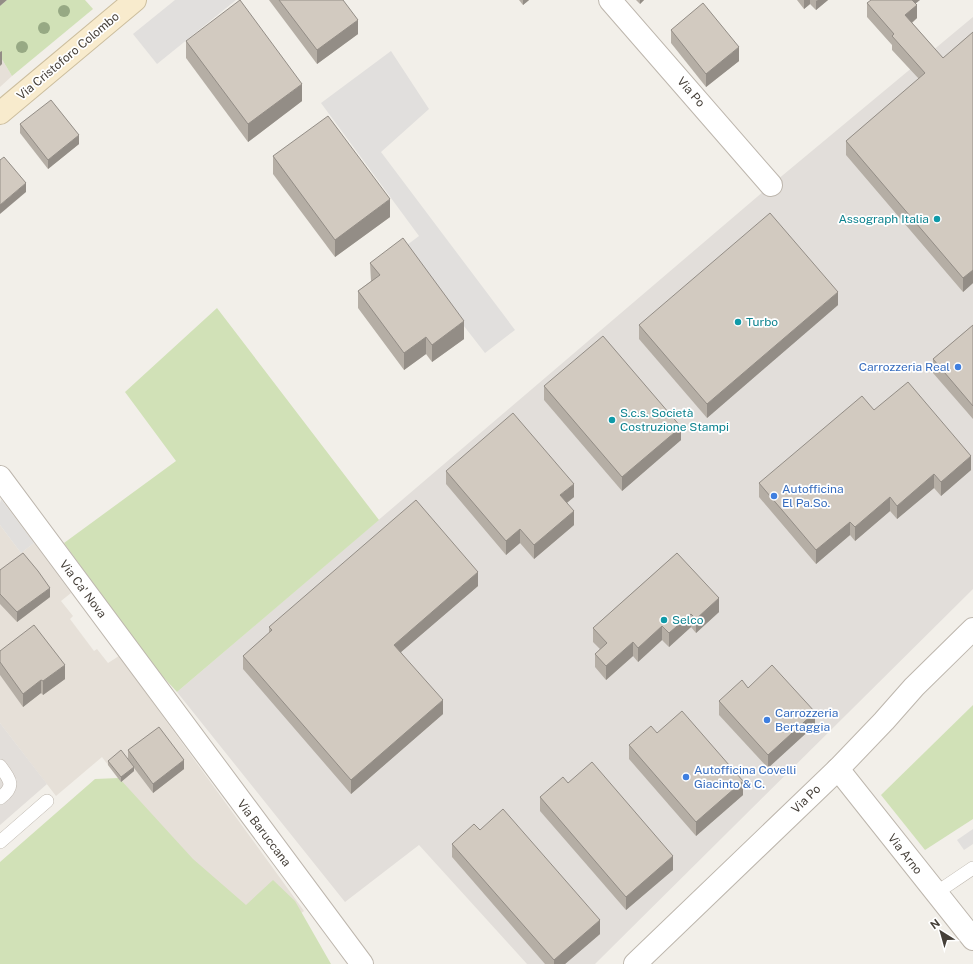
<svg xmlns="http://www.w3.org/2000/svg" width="973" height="964" font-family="'Public Sans',sans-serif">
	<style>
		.residential { fill: #e6e0d8 }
		.industrial { fill: #e2deda }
		.green { fill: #d1e1b7 }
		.parking { fill: #e1dfdd }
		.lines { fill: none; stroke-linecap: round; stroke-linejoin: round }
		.lane-casing { stroke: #bdb6ad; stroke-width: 14 }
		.street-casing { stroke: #bdb6ad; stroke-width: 24 }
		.secondary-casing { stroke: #ccbe9e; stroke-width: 24 }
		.lane { stroke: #fff; stroke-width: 13 }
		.street { stroke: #fff; stroke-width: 22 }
		.secondary { stroke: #f8ebcd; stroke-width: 22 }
		.tree { fill: #97a984 }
		.wall { fill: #b5aea5 }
		.shaded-wall { fill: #938d86 }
		.building { fill: #d2cac0; stroke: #938d86 }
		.culture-dot { fill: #0f9aa8; stroke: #fff; stroke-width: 1.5 }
		.shop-dot { fill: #3f7fe0; stroke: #fff; stroke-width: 1.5 }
		.labels { text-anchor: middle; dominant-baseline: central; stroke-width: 3.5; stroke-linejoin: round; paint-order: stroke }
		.street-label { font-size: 12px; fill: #453f38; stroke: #fff }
		.culture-label { font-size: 12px; fill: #0d838f; stroke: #fff; text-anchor: start }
		.shop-label { font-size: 12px; fill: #366cbe; stroke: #fff; text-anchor: start }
	</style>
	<rect width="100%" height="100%" fill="#f2efe9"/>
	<!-- residential -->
	<g class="residential">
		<polygon points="0,56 12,76 0,87"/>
		<polygon points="0,525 21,553 34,543 71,593 61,601 73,616 70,619 94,651 97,649 108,663 119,656 304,911 248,953 102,757 56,796 0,723"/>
	</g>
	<!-- industrial -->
	<g class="industrial">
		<polygon points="973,17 973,589 595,964 527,964 419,845 345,902 177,692 771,185"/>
		<polygon points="0,723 47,784 0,825"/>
	</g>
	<!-- green -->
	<g class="green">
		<polygon points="7,0 85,0 93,9 12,76 0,56 0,6"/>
		<polygon points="217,308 379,520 177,692 154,667 64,543 176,461 125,392"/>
		<polygon points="973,705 973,819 925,850 881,795"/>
		<polygon points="119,778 193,859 246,905 273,880 295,901 331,964 0,964 0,862 95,779"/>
	</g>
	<!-- parking -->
	<g class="parking">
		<polygon points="175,0 236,0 157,64 133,34"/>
		<polygon points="391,51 429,109 381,152 515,330 485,353 403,248 419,236 321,103"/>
		<polygon points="1,499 34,543 21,553 0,525 0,503"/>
		<polygon points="973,829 973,844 964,850 957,840"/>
	</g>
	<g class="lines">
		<defs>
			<g id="lane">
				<path d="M 0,766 C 10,780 16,786 0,798"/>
				<polyline points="0,842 47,801"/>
				<polyline points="936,893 973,868"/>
			</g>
			<g id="street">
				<polyline points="610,0 771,185"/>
				<polyline points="0,477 362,964"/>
				<polyline points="838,769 973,939"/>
				<polyline points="635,964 838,769 884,721 914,687 973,629"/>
			</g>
			<polyline id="secondary" points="0,113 135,0"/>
		</defs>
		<!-- lane casing -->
		<use href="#lane" class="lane-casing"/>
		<!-- street casing -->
		<use href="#street" class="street-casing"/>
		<!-- secondary casing -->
		<use href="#secondary" class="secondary-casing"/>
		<!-- lane -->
		<use href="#lane" class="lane"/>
		<!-- street -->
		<use href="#street" class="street"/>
		<!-- secondary -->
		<use href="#secondary" class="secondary"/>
	</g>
	<!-- trees -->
	<g class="tree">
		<circle cx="64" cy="11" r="6"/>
		<circle cx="44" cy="28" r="6"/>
		<circle cx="22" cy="47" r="6"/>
	</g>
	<!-- wall -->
	<g class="wall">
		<polygon points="269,0 343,0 358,34 317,64"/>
		<polygon points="519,0 529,0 523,5"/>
		<polygon points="636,0 644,0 640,4"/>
		<polygon points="797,0 828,0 816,10 810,4 804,9"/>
		<polygon points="867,3 916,4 917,18 912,23 943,58 973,32 973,283 963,292 846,155 846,141 919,79 892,50 892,45 867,17"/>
		<polygon points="671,30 739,61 706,87 671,43"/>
		<polygon points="186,41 302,101 248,142 186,58"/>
		<polygon points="20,124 79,144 48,169 20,133"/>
		<polygon points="273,156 390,217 335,257 273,174"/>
		<polygon points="370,263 464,339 432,362 426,354 404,370 358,308 358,291 371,281"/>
		<polygon points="838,305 707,418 639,339 639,325"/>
		<polygon points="973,325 973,419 933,373 933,359"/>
		<polygon points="544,386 681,440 622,491 544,400"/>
		<polygon points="874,410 971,470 941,496 934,488 897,519 890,511 855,541 850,535 816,564 759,497 759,483"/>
		<polygon points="446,471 574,497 567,503 574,525 534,559 520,543 506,555 446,484"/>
		<polygon points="677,553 719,612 696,633 691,627 669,647 662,640 638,662 633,656 606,680 595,667 595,654 600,649 593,642 593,628"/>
		<polygon points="0,570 50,597 17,622 0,604"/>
		<polygon points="478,586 401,652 443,714 351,794 243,669 243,656 269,633 269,627"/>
		<polygon points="0,651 65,679 43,695 41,693 23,707 0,675"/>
		<polygon points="748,688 815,725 768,768 719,715 719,701"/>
		<polygon points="629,745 743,795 696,836 629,759"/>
		<polygon points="128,750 184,769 153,793 134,768 134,771 121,782 108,765 108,761 128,758"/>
		<polygon points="568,783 673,870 626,910 540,811 540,797"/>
		<polygon points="480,830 600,934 565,964 545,964 452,857 452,844"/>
	</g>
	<!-- shaded-wall -->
	<g class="shaded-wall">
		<polygon points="0,0 7,0 0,6"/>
		<polygon points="523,0 529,0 523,5"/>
		<polygon points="640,0 644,0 640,4"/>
		<polygon points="804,0 810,0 810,4 804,9"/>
		<polygon points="818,0 828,0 816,10 816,1"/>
		<polygon points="909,0 920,0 909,9"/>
		<polygon points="917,5 917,18 905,28 905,15"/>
		<polygon points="358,20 358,34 317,64 317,50"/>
		<polygon points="739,47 739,61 706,87 706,74"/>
		<polygon points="2,51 2,64 0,66 0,52"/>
		<polygon points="302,84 302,101 248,142 248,124"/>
		<polygon points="79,135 79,144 48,169 48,160"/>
		<polygon points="26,183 26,192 0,214 0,205"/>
		<polygon points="390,199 390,217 335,257 335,240"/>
		<polygon points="973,270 973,283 963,292 963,278"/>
		<polygon points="838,292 838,305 707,418 707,404"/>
		<polygon points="464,321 464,339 432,362 432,345"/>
		<polygon points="426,337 426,354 404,370 404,353"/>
		<polygon points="681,427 681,440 622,491 622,477"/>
		<polygon points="971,456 971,470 941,496 941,482"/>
		<polygon points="934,474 934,488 897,519 897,506"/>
		<polygon points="574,484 574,497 560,508 560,495"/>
		<polygon points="890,497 890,511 855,541 855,527"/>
		<polygon points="574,511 574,525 534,559 534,545"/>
		<polygon points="850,522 850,535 816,564 816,550"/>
		<polygon points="520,529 520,543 506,555 506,541"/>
		<polygon points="478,572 478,586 394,658 394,645"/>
		<polygon points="50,588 50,597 17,622 17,612"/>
		<polygon points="719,598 719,612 696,633 696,619"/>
		<polygon points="691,614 691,627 669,647 669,633"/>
		<polygon points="662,626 662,640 638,662 638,648"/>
		<polygon points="633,642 633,656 606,680 606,666"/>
		<polygon points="65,665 65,679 43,695 43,681"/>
		<polygon points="41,680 41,693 23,707 23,694"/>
		<polygon points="443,700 443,714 351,794 351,780"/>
		<polygon points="815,712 815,725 768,768 768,755"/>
		<polygon points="184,760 184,769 153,793 153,784"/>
		<polygon points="134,767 134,771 121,782 121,777"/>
		<polygon points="743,781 743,795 696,836 696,822"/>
		<polygon points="673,856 673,870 626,910 626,897"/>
		<polygon points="600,920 600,934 565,964 554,964 554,960"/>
	</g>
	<!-- building -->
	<g class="building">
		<polygon points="240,0 302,84 248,124 186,41"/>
		<polygon points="279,0 343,0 358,20 317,50"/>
		<polygon points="871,0 912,0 917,5 905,15 943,58 973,32 973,270 963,278 846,141 925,73 892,36 894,34 867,3"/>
		<polygon points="703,3 739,47 706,74 671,30"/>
		<polygon points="51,100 79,135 48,160 20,124"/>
		<polygon points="328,116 390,199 335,240 273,156"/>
		<polygon points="4,157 26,183 0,205 0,160"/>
		<polygon points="770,213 838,292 707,404 639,325"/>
		<polygon points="403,238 464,321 432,345 426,337 404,353 358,291 380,275 370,263"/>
		<polygon points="973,325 973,406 933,359"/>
		<polygon points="603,336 681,427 622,477 544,386"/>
		<polygon points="908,382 971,456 941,482 934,474 897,506 890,497 855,527 850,522 816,550 759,483 862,396 874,410"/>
		<polygon points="513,413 574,484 560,495 574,511 534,545 520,529 506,541 446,471"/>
		<polygon points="416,500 478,572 394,645 443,700 351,780 243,656 272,630 269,627"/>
		<polygon points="23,553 38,571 50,588 17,612 0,594 0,570"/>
		<polygon points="677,553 719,598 696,619 691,614 669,633 662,626 638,648 633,642 606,666 595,654 607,643 593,628"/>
		<polygon points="34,625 65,665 43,681 41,680 23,694 0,662 0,651"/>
		<polygon points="772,665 815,712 768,755 719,701 742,680 748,688"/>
		<polygon points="682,711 743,781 696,822 629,745 651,726 657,733"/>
		<polygon points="159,727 184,760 153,784 128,750"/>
		<polygon points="121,750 134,767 121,777 108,761"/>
		<polygon points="592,762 673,856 626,897 540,797 563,777 568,783"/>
		<polygon points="503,809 600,920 554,960 452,844 474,824 480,830"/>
	</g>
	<!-- markers -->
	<g class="culture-dot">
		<circle cx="937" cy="219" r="4"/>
		<circle cx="738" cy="322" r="4"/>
		<circle cx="612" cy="420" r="4"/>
		<circle cx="664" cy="620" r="4"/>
	</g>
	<g class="shop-dot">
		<circle cx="958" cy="367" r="4"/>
		<circle cx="774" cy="496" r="4"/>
		<circle cx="767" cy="720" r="4"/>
		<circle cx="686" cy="777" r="4"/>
	</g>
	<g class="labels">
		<!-- street labels -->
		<g class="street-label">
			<text transform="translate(68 56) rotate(-40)">Via Cristoforo Colombo</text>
			<text transform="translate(691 92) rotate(49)">Via Po</text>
			<text transform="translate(83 589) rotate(53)">Via Ca' Nova</text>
			<text transform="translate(806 799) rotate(-44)">Via Po</text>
			<text transform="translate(264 833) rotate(53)">Via Baruccana</text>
			<text transform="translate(905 854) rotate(52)">Via Arno</text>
		</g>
		<!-- culture labels -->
		<g class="culture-label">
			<text x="929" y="219" text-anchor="end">Assograph Italia</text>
			<text x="746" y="322">Turbo</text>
			<text x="620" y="413">S.c.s. Società<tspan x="620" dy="14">Costruzione Stampi</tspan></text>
			<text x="672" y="620">Selco</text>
		</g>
		<!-- shop labels -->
		<g class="shop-label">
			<text x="950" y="367" text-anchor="end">Carrozzeria Real</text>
			<text x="782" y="489">Autofficina<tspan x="782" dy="14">El Pa.So.</tspan></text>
			<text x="775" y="713">Carrozzeria<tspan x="775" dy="14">Bertaggia</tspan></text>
			<text x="694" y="770">Autofficina Covelli<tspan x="694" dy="14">Giacinto &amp; C.</tspan></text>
		</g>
	</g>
	<!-- north arrow -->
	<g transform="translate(941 932) rotate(323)" stroke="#ffffff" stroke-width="3" paint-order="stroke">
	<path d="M0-3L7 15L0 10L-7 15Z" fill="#453f38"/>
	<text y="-6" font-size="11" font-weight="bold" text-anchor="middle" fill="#453f38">N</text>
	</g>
</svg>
